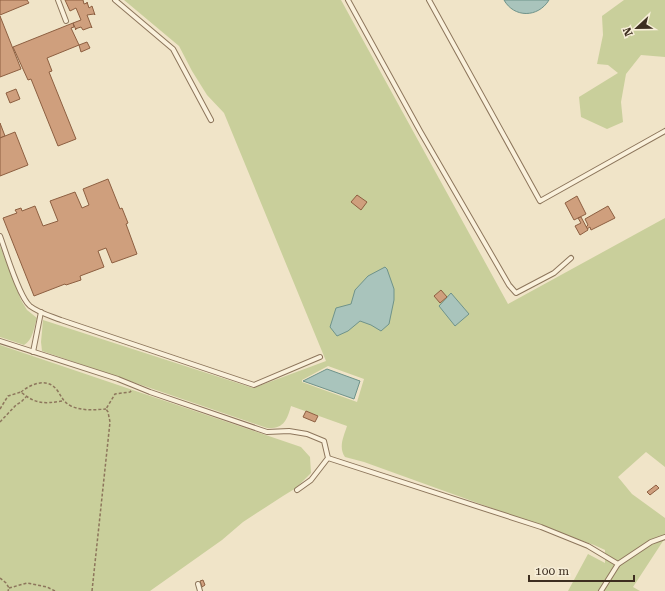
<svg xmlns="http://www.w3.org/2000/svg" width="665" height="591" font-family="'Roboto Serif',serif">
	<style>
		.green { fill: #c9cf9b; fill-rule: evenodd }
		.water { fill: #a9c4bc; stroke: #6f938a }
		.building { fill: #cf9f7d; stroke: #8d5f41 }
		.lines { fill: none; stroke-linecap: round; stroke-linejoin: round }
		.lane-casing { stroke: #8d765c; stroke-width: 6 }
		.path { stroke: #8d765c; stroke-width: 1.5; stroke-dasharray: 3 2; stroke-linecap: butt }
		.lane { stroke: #faf1dc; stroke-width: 4 }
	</style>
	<rect width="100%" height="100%" fill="#f0e4c8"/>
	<!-- green -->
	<g class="green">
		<path d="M 124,0 L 341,0 L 508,304 L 665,218 L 665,467 L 646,452 L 618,477 L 632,494 L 665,518 L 665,538 L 633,587 L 640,591 L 568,591 L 588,554 L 605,563 L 605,550 L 594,545 L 364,462 L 345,457 C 338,447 344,436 347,426 L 291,406 C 287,420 284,429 267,428 L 42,351 L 41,342 L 43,320 L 253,388 L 326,361 L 224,113 L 207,95 L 192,71 L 179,46 ZM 328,366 L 364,379 L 357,402 L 302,382 L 302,380 Z"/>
		<polygon points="624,0 665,0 665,57 641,55 626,74 621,102 623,122 607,129 581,117 579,97 618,73 608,65 597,64 603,35 602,16"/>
		<path d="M 0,246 L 21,300 L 27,310 L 37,318 C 34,327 33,340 24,345 L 0,337 Z"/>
		<polygon points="0,345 301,447 310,457 311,473 296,488 283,496 243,522 222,540 150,591 0,591"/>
	</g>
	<!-- water -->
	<g class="water">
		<path d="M 504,0 L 549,0 C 538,18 514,18 504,0 Z"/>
		<polygon points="385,267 387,269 394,289 394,300 389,324 381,331 371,325 360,321 348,331 337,336 330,327 336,308 351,304 355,290 368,276"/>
		<polygon points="451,293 469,314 455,326 439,306"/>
		<polygon points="327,369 360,381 354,399 303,381"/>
	</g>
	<!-- building -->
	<g class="building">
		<polygon points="0,0 27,0 29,3 0,15"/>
		<polygon points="65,0 83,0 84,4 87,3 87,2 89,8 92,6 95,15 94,14 87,15 92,28 91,27 83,30 81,27 75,29 76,30 73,23 81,20 76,8 70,11"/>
		<polygon points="0,16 21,69 0,77"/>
		<polygon points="73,23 74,27 71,28 79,45 47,58 52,71 49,72 76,139 58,146 31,79 28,80 13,47"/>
		<polygon points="87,42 90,48 81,52 79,45"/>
		<polygon points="16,89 20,99 10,103 6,93"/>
		<polygon points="0,123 5,136 0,138"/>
		<polygon points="15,132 28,165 0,176 0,138"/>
		<polygon points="108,179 120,209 122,208 128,223 126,224 137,254 112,263 106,248 98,251 104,267 80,276 81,280 66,285 65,284 34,296 3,218 17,213 15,210 21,208 22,211 35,206 43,226 58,221 50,201 75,192 82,208 89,205 83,189"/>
		<polygon points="357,195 367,202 361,210 351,202"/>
		<polygon points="577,196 586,214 574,220 565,203"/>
		<polygon points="608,206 615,218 591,230 590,227 587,229 586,227 588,225 585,219"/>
		<polygon points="581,217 588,230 580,235 575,226 581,223 578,218"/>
		<polygon points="441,290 447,297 440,303 434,296"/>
		<polygon points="306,411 318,416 315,422 303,417"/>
		<polygon points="656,485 659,488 650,495 647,492"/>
		<polygon points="203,580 205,585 202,587 200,581"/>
	</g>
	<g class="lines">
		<defs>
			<g id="lane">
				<polyline points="58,0 66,21"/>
				<polyline points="115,0 173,49 211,120"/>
				<polyline points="348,0 420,131 509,285 516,293 554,273 571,258"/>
				<polyline points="429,0 540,201 665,131"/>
				<path d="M 0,236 C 6,252 19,297 30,306 C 39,313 51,316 61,320 L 254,385 L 320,357"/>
				<polyline points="0,341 118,379 150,392 267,432 289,431 307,434 324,441 328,458 311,480 297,490"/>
				<polyline points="33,352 41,312"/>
				<polyline points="328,458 541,527 588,546 618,564"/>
				<polyline points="198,584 200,591"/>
				<polyline points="601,591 618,564 651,542 665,537"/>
			</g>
		</defs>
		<!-- lane casing -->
		<use href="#lane" class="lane-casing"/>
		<!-- path -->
		<g class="path">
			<path d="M 21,392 C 31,384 47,377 57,390 C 62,397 63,402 71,406 C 82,411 94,410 106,409"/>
			<path d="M 0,409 L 8,396 L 21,392 C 35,404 44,404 62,401"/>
			<polyline points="0,422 16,405 21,402 26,397"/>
			<polyline points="0,578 6,583 9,588 8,591"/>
			<polyline points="9,588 27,583 47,587 55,591"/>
			<polyline points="92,591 110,422 108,412 106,409 115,394 130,392 132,390"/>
		</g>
		<!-- lane -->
		<use href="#lane" class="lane"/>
	</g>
	<!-- north arrow -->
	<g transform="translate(637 28) rotate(248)" stroke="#f7eed8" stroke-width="3" paint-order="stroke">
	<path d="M0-3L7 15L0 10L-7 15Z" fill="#3d2e20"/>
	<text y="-6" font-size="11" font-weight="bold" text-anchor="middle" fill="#3d2e20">N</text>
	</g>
	<!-- scale -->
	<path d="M529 575v6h105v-6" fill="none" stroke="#3d2e20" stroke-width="2"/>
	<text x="535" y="575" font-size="12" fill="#3d2e20" stroke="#f7eed8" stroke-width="3" paint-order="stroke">100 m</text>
</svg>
